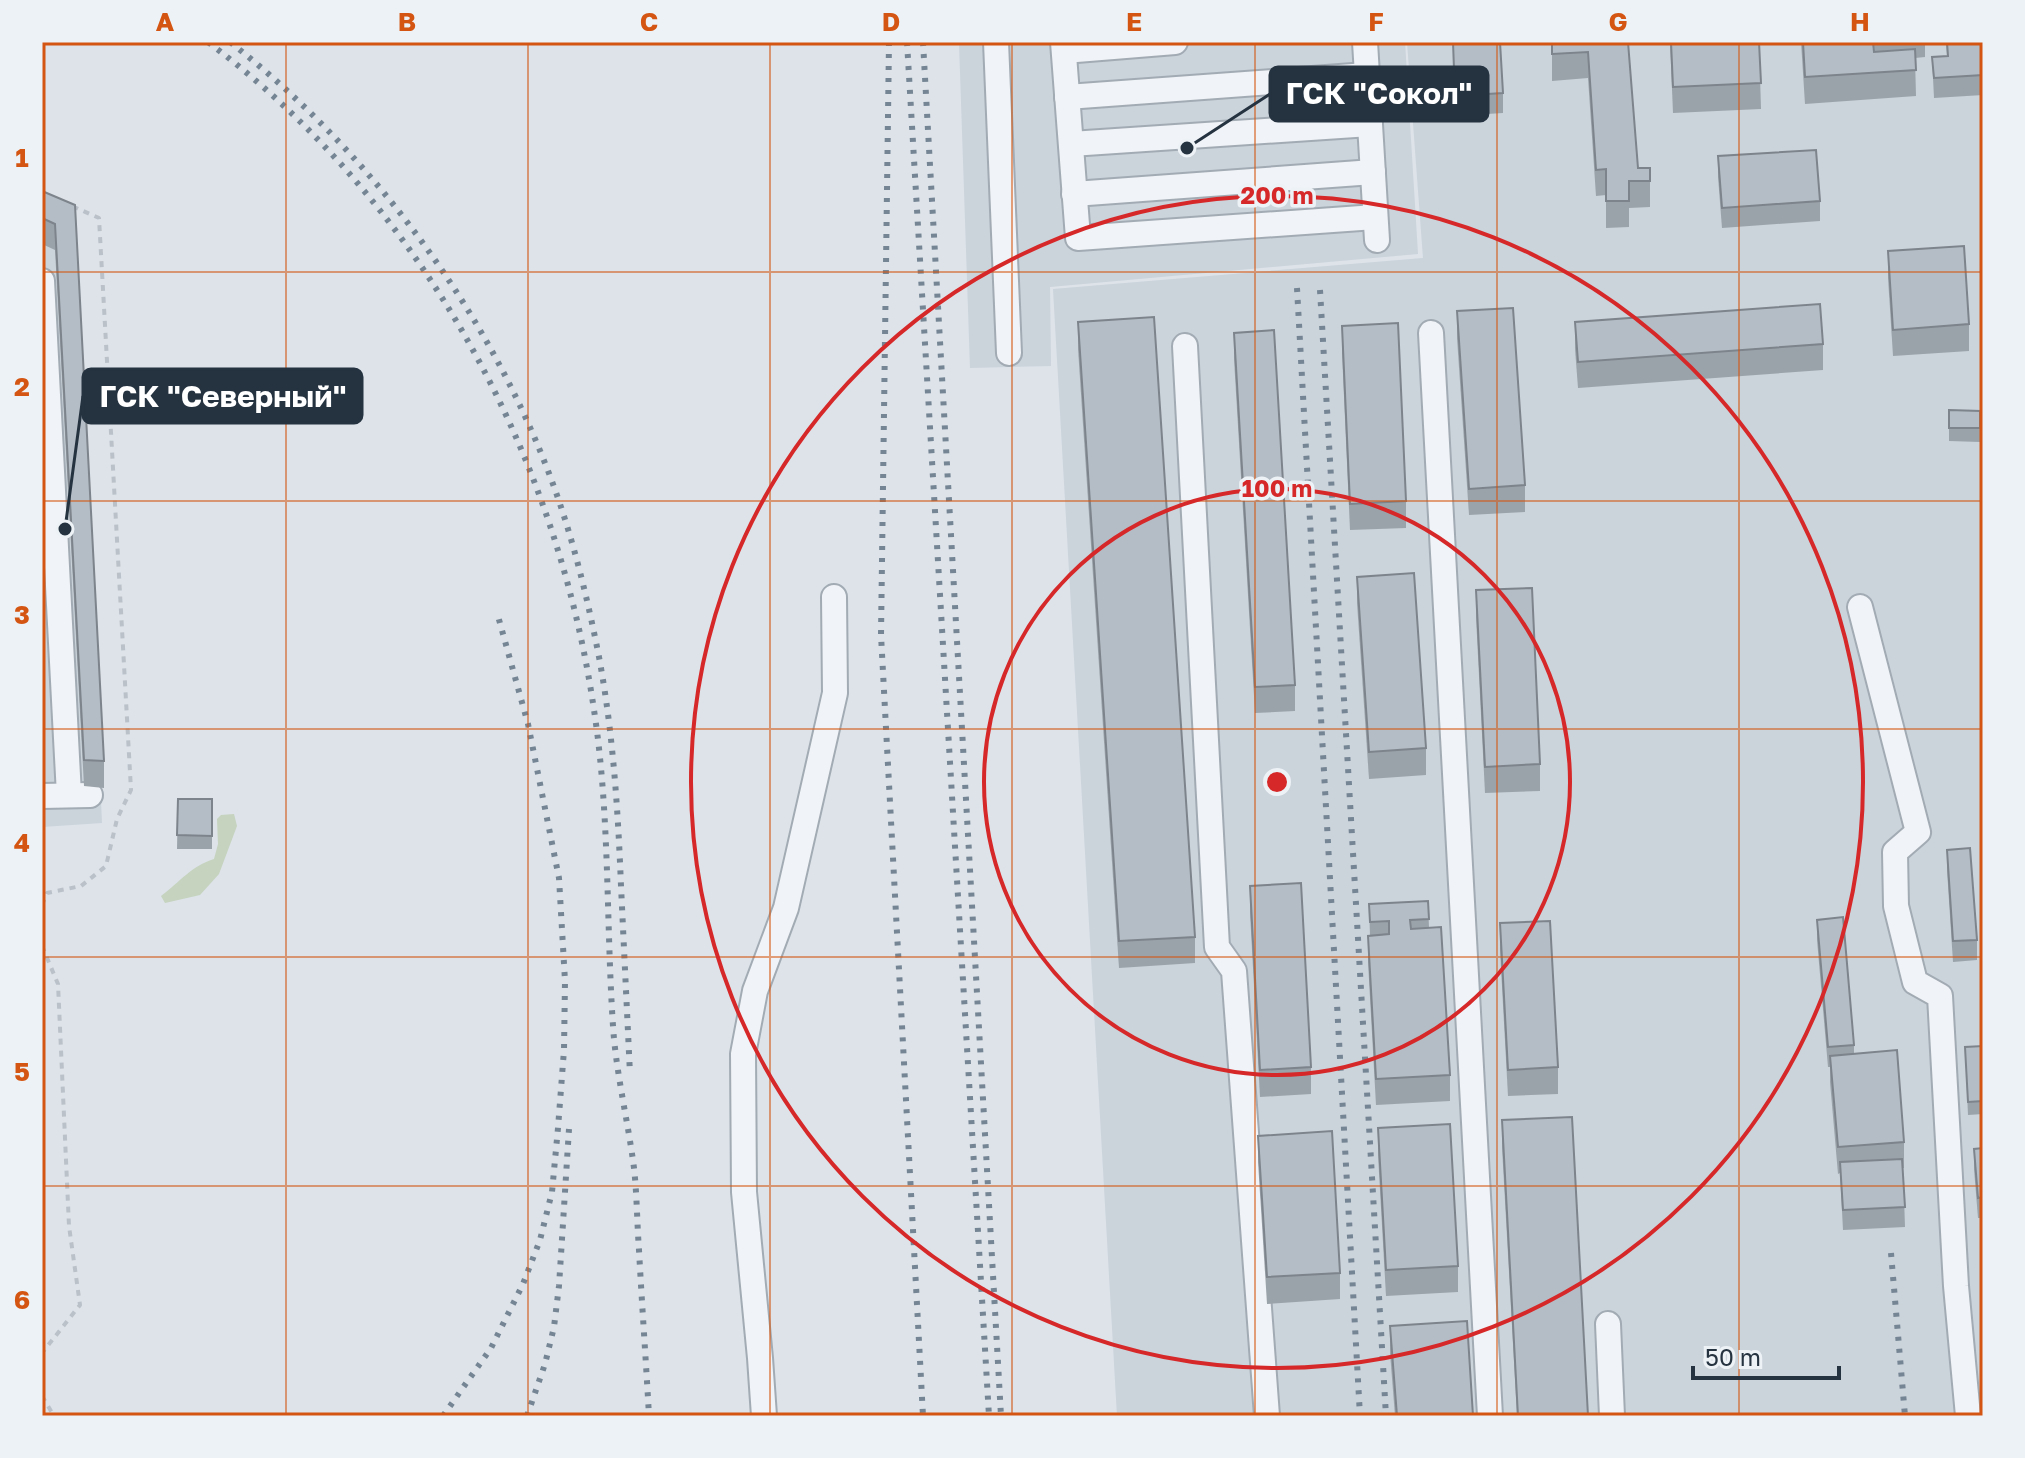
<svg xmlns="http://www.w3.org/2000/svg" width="2025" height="1458" font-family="'Golos Text',sans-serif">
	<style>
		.built { fill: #cbd3db }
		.green { fill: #c6d3be }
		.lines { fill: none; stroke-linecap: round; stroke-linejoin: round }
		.minor-casing { stroke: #a2abb3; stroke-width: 28 }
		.path { stroke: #bbc1c8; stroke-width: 4; stroke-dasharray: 6 6; stroke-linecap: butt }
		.minor { stroke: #f0f3f7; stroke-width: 24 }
		.rail { stroke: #758594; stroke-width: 6; stroke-dasharray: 4 8; stroke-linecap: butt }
		.wall { fill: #9ba3aa }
		.building { fill: #b4bdc6; stroke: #7e848b; stroke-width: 2 }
		.grid { fill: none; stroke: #d45511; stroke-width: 2; stroke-opacity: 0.55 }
		.ring { fill: none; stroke: #d62828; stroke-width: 4 }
		.centre { fill: #d62828; stroke: #edf2f6; stroke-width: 4 }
		.ring-label { font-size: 24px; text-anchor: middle; font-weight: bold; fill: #d62828; stroke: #edf2f6; stroke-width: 7; stroke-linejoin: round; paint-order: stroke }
		.leader { fill: none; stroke: #253341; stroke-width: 3 }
		.callout-dot { fill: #253341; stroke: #edf2f6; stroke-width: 3 }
		.callout { fill: #253341; stroke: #253341; stroke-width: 3 }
		.callout-label { font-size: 30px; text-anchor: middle; font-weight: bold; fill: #fff }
		.neatline { fill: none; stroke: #d45511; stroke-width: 3 }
		.grid-label { font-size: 26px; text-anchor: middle; font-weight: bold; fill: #d45511 }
	</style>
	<rect width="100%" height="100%" fill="#dde3e9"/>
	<!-- built -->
	<g class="built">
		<polygon points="959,42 1405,42 1418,254 1050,287 1051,366 970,368"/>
		<polygon points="1407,42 1983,42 1983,1416 1117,1416 1053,289 1423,258"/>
		<polygon points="42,218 74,235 102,823 42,827"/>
	</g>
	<!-- green -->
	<path class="green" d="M 234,814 L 237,826 L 219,874 L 200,895 L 165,903 L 161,896 C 181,881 190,867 214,859 L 218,844 L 217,819 L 221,815 Z"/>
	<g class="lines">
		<defs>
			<g id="minor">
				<polyline points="996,42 1009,353"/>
				<polyline points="1063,42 1078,238 1375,217"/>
				<polyline points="1365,42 1377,240"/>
				<polyline points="1064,51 1175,42"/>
				<polyline points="1067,97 1367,75"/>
				<polyline points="1071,144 1370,124"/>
				<polyline points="1074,194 1373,172"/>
				<polyline points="42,281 69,795"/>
				<polyline points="1431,333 1490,1416"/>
				<polyline points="1185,346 1217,947 1234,971 1267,1416"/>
				<polyline points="1860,607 1918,832 1895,852 1896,906 1915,982 1940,996 1956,1286 1968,1416"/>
				<polyline points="42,796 90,795"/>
				<polyline points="1608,1324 1612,1416"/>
				<polyline points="764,1416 760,1358 744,1192 743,1054 755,991 786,908 835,693 834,597"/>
			</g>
		</defs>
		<!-- minor casing -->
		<use href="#minor" class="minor-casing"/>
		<!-- path -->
		<g class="path">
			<polyline points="42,905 47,893 81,886 106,866 117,819 131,790 99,218 74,207"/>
			<polyline points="42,946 58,984 69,1226 80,1305 42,1353"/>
			<polyline points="42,1396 54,1416"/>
		</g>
		<!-- minor -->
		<use href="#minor" class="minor"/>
		<!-- rail -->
		<g class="rail">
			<path d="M 208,42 C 420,202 556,449 594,710 C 610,815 606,921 613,1026 C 616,1073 628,1121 634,1168 C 637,1195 637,1223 639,1250 C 642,1306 646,1361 649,1416"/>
			<path d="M 230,42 C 370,152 487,309 550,476 C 572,534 587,596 599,657 C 613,732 618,810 621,886 C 624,949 627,1011 630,1074"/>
			<polyline points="889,42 881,635 923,1416"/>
			<polyline points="907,42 989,1416"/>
			<polyline points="923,42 1001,1416"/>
			<polyline points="1297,288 1360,1416"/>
			<polyline points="1320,290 1386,1416"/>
			<polyline points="1891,1253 1905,1416"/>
			<polyline points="443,1416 491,1348 523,1284 540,1240 552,1192 558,1128 564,1050 565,981 559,878 528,724 498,616"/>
			<polyline points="527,1416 545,1364 554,1327 559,1286 569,1129"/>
		</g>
	</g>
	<!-- wall -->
	<g class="wall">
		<polygon points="1453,42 1503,93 1503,113 1455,116"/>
		<polygon points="1552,42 1628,42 1638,168 1650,168 1650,207 1629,208 1629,227 1606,228 1606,195 1596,196 1588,78 1552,81"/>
		<polygon points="1670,42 1759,42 1761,109 1673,113"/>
		<polygon points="1801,42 1925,42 1925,57 1915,58 1916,96 1805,104"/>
		<polygon points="1946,42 1983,42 1983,95 1934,98 1932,57 1947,56"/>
		<polygon points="1718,156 1820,201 1820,221 1722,228 1718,177"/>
		<polygon points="42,191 75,205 104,761 104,788 84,786 55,250 42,244"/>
		<polygon points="1888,251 1969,324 1969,351 1893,356 1888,278"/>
		<polygon points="1457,311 1525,485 1525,512 1469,515 1457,338"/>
		<polygon points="1078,322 1195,937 1195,963 1119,968 1078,349"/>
		<polygon points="1575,322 1823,344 1823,370 1578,388 1575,349"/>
		<polygon points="1342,326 1406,501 1406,528 1350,530 1342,352"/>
		<polygon points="1234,333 1295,685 1295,711 1255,713 1234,359"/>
		<polygon points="1949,410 1980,411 1980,442 1949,441"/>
		<polygon points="1357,577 1426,748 1426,775 1369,779 1357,603"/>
		<polygon points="1476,590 1540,764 1540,791 1485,793 1476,617"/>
		<polygon points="178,799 212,799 212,849 177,849"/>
		<polygon points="1947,850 1977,940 1977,960 1953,962 1947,870"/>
		<polygon points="1250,886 1311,1067 1311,1094 1260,1097 1250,913"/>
		<polygon points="1428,901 1429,928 1450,1075 1450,1101 1376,1105 1368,962 1368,936 1370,936 1369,904"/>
		<polygon points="1817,920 1854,1045 1854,1054 1904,1142 1904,1168 1903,1168 1905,1227 1843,1230 1840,1173 1838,1174 1830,1082 1830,1067 1828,1067 1817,940"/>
		<polygon points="1500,923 1558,1067 1558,1094 1508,1096 1500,950"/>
		<polygon points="1983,1046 1983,1114 1968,1115 1965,1047"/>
		<polygon points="1502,1120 1588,1416 1517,1416 1502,1147"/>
		<polygon points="1378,1128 1458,1266 1458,1292 1386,1296 1378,1155"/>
		<polygon points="1258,1136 1340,1273 1340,1299 1267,1304 1258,1162"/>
		<polygon points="1983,1148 1983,1218 1978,1218 1974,1169 1974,1149"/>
		<polygon points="1390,1326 1473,1416 1395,1416 1390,1353"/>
	</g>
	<!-- building -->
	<g class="building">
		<polygon points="1453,42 1500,42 1503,93 1455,96"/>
		<polygon points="1552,42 1628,42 1638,168 1650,168 1650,181 1629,181 1629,201 1606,201 1606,169 1596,170 1588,52 1552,54"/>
		<polygon points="1671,42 1759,42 1761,83 1673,87"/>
		<polygon points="1803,42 1873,42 1874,52 1915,49 1916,70 1805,77"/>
		<polygon points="1947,42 1983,42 1983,75 1934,78 1932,57 1948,56"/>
		<polygon points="1816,150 1820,201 1722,208 1718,156"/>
		<polygon points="42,191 75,205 104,761 84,760 55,224 42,218"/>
		<polygon points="1964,246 1969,324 1893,330 1888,251"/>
		<polygon points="1820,304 1823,344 1578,362 1575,322"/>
		<polygon points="1513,308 1525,485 1469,489 1457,311"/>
		<polygon points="1154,317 1195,937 1119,941 1078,322"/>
		<polygon points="1398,323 1406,501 1350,504 1342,326"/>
		<polygon points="1274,330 1295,685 1255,687 1234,333"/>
		<polygon points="1949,410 1980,411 1980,428 1949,428"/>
		<polygon points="1414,573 1426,748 1369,752 1357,577"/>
		<polygon points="1532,588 1540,764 1485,767 1476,590"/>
		<polygon points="178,799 212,799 212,836 177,835"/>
		<polygon points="1970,848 1977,940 1953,941 1947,850"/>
		<polygon points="1301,883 1311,1067 1260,1070 1250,886"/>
		<polygon points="1428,901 1429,919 1410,920 1411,929 1441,927 1450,1075 1376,1079 1368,936 1389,934 1389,921 1370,922 1369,904"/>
		<polygon points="1843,917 1854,1045 1828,1047 1817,920"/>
		<polygon points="1550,921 1558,1067 1508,1070 1500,923"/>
		<polygon points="1983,1046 1983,1101 1968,1102 1965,1047"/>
		<polygon points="1897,1050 1904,1142 1838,1147 1830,1056"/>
		<polygon points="1572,1117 1588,1416 1518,1416 1502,1120"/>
		<polygon points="1450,1124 1458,1266 1386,1270 1378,1128"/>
		<polygon points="1332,1131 1340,1273 1267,1277 1258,1136"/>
		<polygon points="1983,1148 1983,1197 1978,1198 1974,1149"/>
		<polygon points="1902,1159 1905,1207 1843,1210 1840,1162"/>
		<polygon points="1467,1321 1473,1416 1397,1416 1390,1326"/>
	</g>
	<!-- grid -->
	<path class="grid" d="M 286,42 L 286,1416M 528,42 L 528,1416M 770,42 L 770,1416M 1012,42 L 1012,1416M 1255,42 L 1255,1416M 1497,42 L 1497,1416M 1739,42 L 1739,1416M 42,272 L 1983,272M 42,501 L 1983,501M 42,729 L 1983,729M 42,957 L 1983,957M 42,1186 L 1983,1186"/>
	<!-- distance rings -->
	<g class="ring">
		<circle cx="1277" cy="782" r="293"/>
		<circle cx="1277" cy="782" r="586"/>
	</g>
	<circle cx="1277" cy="782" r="12" class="centre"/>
	<g class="ring-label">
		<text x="1277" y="204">200 m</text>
		<text x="1277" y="497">100 m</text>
	</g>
	<!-- callouts -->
	<path class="leader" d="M1187 148L1270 94M65 529L83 396"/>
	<g class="callout-dot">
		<circle cx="1187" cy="148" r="8"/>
		<circle cx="65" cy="529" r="8"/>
	</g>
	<g class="callout">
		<rect x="1270" y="67" width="218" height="54" rx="8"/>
		<rect x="83" y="369" width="279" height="54" rx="8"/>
	</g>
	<g class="callout-label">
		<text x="1379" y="104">ГСК "Сокол"</text>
		<text x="223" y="407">ГСК "Северный"</text>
	</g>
	<!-- border -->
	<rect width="2025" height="1458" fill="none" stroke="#edf2f6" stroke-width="88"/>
	<!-- scale -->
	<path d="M1693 1366v12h146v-12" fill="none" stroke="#253341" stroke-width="4"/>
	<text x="1705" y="1366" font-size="24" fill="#253341" stroke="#edf2f6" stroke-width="6" paint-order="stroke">50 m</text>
	<rect x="44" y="44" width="1937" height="1370" class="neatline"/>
	<g class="grid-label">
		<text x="165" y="31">A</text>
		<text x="407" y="31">B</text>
		<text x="649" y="31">C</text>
		<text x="891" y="31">D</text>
		<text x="1134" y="31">E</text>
		<text x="1376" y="31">F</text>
		<text x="1618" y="31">G</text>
		<text x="1860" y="31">H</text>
		<text x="22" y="167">1</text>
		<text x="22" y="396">2</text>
		<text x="22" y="624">3</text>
		<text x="22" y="852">4</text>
		<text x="22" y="1081">5</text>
		<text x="22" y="1309">6</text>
	</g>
</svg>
